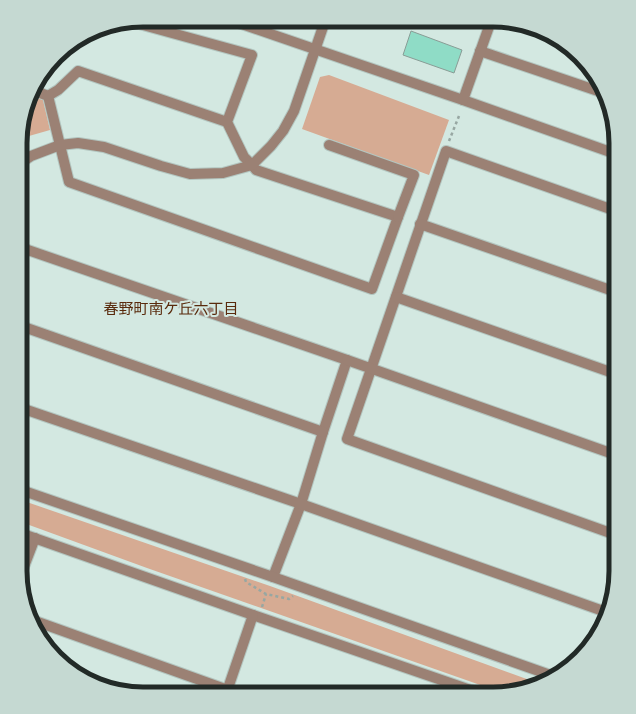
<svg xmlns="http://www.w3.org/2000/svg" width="636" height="714" font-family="'Space Grotesk','Noto Sans JP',sans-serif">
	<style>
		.green { fill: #d6ab93 }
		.building { fill: #8fdcc6; stroke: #899d96 }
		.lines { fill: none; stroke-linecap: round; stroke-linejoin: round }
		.minor-casing { stroke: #b3c6c0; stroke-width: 12 }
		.path { stroke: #97a7a2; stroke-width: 2.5; stroke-dasharray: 3 3; stroke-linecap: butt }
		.minor { stroke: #9b8174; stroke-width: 10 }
		.labels { text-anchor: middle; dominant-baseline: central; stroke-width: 4; stroke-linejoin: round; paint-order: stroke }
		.neighbourhood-label { font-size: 15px; fill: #592a0c; stroke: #d3e8e1 }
		.rim { fill: none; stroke: #222a27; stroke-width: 5 }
	</style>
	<rect width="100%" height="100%" fill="#d3e8e1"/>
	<!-- green -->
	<g class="green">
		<polygon points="288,20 309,20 306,27"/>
		<polygon points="329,75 449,120 429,175 302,129 320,77"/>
		<polygon points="31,96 43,100 50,130 22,138 22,120"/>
		<polygon points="21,500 270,586 535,682 503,693 147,568 21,522"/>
	</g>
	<!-- building -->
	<polygon class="building" points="411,31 462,50 454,73 403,55"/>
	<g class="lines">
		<defs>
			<g id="minor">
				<polyline points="230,20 463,100 616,154"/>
				<polyline points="480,51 601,92"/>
				<polyline points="33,90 48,96 69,182 372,289 398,217 256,170 252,165 244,157 227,122 252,55 132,22"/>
				<polyline points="48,96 58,90 78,71 227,122"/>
				<polyline points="463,100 491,21"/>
				<polyline points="329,145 414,175 398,217"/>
				<polyline points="22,162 31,156 60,145 78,143 104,147 161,166 190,174 223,173 252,165 271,146 283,131 294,111 325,21"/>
				<polyline points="616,211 446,151 347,439 616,535"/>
				<polyline points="420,224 616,292"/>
				<polyline points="22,248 347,360 323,432 301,504 273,577"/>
				<polyline points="396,297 616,374"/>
				<polyline points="21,326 323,432"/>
				<polyline points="347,360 616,455"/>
				<polyline points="21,408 301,504 606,612"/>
				<polyline points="21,490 273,577 553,676"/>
				<polyline points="20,533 253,615 482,694"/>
				<polyline points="20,577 35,538"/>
				<polyline points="35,621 239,694"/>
				<polyline points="115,688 140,694"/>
				<polyline points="226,694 253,615"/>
			</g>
		</defs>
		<!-- minor casing -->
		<use href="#minor" class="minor-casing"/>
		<!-- path -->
		<g class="path">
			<polyline points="449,141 459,116"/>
			<polyline points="245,579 246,582 266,594 289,599 293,596"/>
			<polyline points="262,607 266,594"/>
		</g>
		<!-- minor -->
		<use href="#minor" class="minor"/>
	</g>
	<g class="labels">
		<!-- neighbourhood labels -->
		<g class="neighbourhood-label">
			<text x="171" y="308">春野町南ケ丘六丁目</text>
		</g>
	</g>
	<!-- crop -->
	<path d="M0 0H636V714H0ZM143 27H493A116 116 0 0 1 609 143V571A116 116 0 0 1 493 687H143A116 116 0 0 1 27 571V143A116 116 0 0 1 143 27Z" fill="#c5d9d2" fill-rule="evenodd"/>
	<path class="rim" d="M143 27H493A116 116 0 0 1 609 143V571A116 116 0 0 1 493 687H143A116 116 0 0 1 27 571V143A116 116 0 0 1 143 27Z"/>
</svg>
